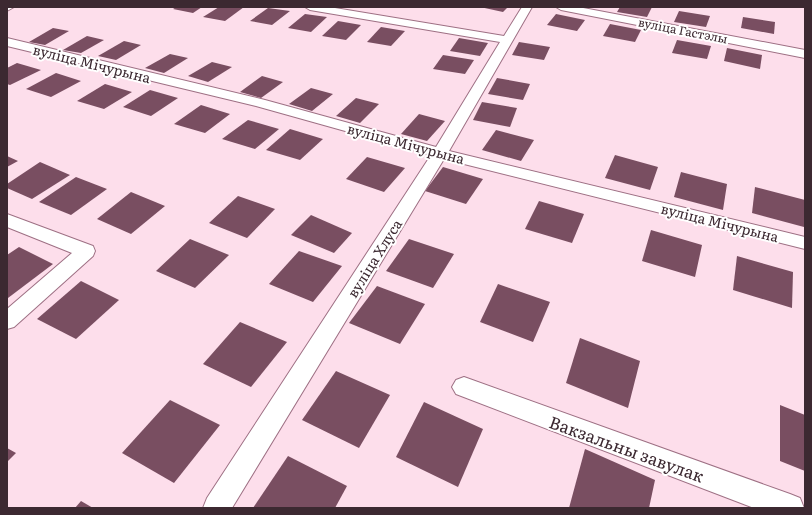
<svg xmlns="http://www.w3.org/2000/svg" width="812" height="515" font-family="Literata,serif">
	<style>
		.building { fill: #794e61 }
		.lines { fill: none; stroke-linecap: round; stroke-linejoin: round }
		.minor-casing { stroke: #9e7084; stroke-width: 2 }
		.minor { fill: #fff; fill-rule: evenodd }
		.labels { text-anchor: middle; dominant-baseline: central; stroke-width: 4; stroke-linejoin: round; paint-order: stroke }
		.far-street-label { font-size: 12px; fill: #3c2931; stroke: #fff }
		.street-label { font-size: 14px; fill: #3c2931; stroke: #fff }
		.near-street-label { font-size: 17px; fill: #3c2931; stroke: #fff }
	</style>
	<rect width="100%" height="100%" fill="#fddeeb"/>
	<!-- building -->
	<g class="building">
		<polygon points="176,7 202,7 193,13 173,9"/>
		<polygon points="219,7 244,7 225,21 203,17"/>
		<polygon points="480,7 508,7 503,12"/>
		<polygon points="620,7 652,7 647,17 617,12"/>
		<polygon points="268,8 290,11 272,25 250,21"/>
		<polygon points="679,11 710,16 706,27 674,22"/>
		<polygon points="305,14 327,17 311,32 288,28"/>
		<polygon points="556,14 585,20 577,31 547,25"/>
		<polygon points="743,17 775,22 774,34 741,28"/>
		<polygon points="338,21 361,25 346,40 322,36"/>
		<polygon points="610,24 641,30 635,42 603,36"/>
		<polygon points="381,27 405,31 391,46 367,42"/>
		<polygon points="53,28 69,31 45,45 29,42"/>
		<polygon points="87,36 104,40 81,53 63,50"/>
		<polygon points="459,38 488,43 480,56 450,51"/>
		<polygon points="677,40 711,46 707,59 672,53"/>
		<polygon points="124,41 141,45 116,60 98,56"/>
		<polygon points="519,42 550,47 544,60 512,55"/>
		<polygon points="727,48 762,55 760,69 724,61"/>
		<polygon points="170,54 188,58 164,73 145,68"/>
		<polygon points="443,55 474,60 465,74 433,69"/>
		<polygon points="212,62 232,67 208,82 188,76"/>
		<polygon points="17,63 41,70 10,85 7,84 7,68"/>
		<polygon points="56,73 81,81 51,97 26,89"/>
		<polygon points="262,76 283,82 261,98 240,92"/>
		<polygon points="497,78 530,84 523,100 488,94"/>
		<polygon points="105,84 132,92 104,109 77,101"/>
		<polygon points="311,88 333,94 312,111 289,104"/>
		<polygon points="150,90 178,98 151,116 123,107"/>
		<polygon points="356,98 379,104 360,123 336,116"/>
		<polygon points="482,102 517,108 510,127 473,120"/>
		<polygon points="201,105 230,114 205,133 174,124"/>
		<polygon points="419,114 445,121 427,141 401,134"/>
		<polygon points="248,120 279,129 255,149 222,139"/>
		<polygon points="290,129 323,139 300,160 266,150"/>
		<polygon points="496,130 534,140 521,161 482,150"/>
		<polygon points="615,155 658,167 650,190 605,178"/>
		<polygon points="7,156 18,161 7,167"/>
		<polygon points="367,157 405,168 384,192 346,179"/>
		<polygon points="40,162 70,175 32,199 7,188 7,184"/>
		<polygon points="443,167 483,179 466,204 425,191"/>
		<polygon points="681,172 727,184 723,210 674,197"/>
		<polygon points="76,177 107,189 71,215 39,202"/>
		<polygon points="755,187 805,200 804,227 752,213"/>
		<polygon points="131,192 165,206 131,234 97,219"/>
		<polygon points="238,196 275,209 247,238 209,223"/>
		<polygon points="539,201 584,214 572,243 525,229"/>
		<polygon points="311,215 352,233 334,253 291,235"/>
		<polygon points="651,230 702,245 695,277 642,261"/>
		<polygon points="190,239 229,255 195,288 156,271"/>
		<polygon points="409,239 454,254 433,288 386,271"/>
		<polygon points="19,247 53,264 8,298 7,255"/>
		<polygon points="299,251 342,266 313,302 269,284"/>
		<polygon points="737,256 793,272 792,308 733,290"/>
		<polygon points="81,281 119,300 76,339 37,319"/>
		<polygon points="498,284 550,302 533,342 480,322"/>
		<polygon points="377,286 425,304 400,344 349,323"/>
		<polygon points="240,322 287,342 251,387 203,364"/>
		<polygon points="580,338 640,361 628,408 566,383"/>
		<polygon points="336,371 390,395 359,448 302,420"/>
		<polygon points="170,400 220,425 174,483 122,453"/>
		<polygon points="424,402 483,429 458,487 396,457"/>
		<polygon points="780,405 805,415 805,471 780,461"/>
		<polygon points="7,448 16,453 7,462"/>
		<polygon points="585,449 655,480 649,508 569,508"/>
		<polygon points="288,456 347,486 335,508 253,508"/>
		<polygon points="81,501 93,508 75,508"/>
	</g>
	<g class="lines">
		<defs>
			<g id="minor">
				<polygon points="7,7 14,7 7,11"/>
				<polygon points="305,7 329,7 504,36 522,7 532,7 449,151 805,237 805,249 444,159 232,508 203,508 207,498 431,155 256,106 7,46 7,38 265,100 436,147 500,42 310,10"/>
				<polygon points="556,7 578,7 805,50 805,58 561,10"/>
				<polygon points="7,214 93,246 95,251 93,256 14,327 7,329 7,309 72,253 7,227"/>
				<polygon points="464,377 790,494 800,498 804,508 754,508 456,394 452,387 456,380"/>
			</g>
		</defs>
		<!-- minor casing -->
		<use href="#minor" class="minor-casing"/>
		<!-- minor -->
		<use href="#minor" class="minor"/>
	</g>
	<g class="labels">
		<!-- far-street labels -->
		<g class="far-street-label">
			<text transform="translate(683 30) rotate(11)">вуліца Гастэлы</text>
		</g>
		<!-- street labels -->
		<g class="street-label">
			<text transform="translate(92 63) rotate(14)">вуліца Мічурына</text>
			<text transform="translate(406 143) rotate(15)">вуліца Мічурына</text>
			<text transform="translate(720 222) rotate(14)">вуліца Мічурына</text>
			<text transform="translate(374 258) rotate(-58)">вуліца Хлуса</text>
		</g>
		<!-- near-street labels -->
		<g class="near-street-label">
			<text transform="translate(627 448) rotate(20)">Вакзальны завулак</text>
		</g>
	</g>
	<!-- border -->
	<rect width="812" height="515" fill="none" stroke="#3c2931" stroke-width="16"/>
</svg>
